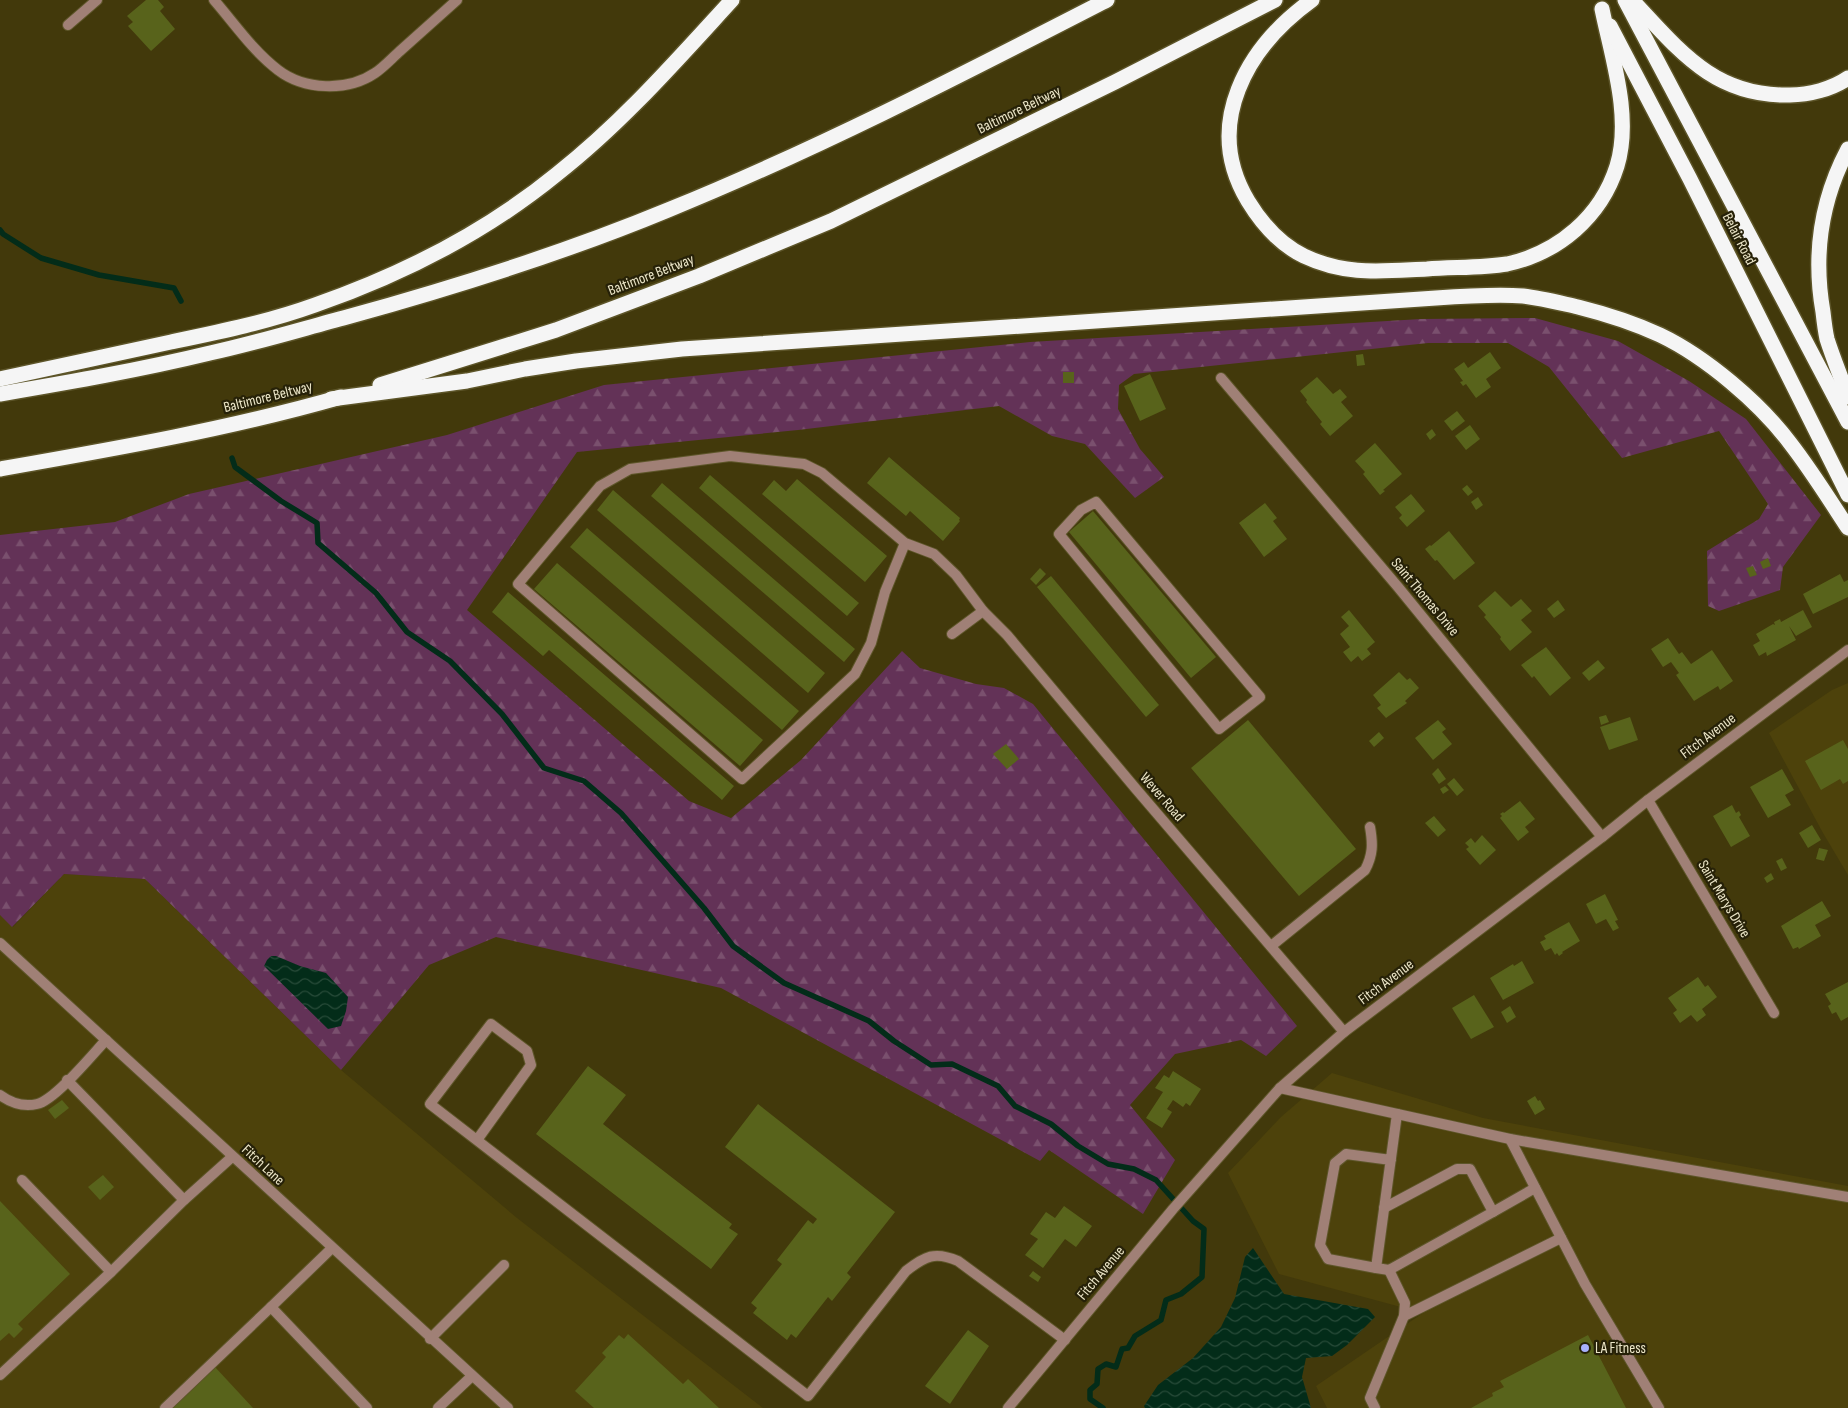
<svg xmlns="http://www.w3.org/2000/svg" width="1848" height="1408" font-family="'Sofia Sans Condensed',sans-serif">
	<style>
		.built { fill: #4d420b }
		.forest { fill: url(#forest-firs) }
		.water { fill: url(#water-waves) }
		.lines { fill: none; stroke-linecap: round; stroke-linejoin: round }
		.stream { stroke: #032c19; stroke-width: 5.5 }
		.building { fill: #58631b }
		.lane-casing { stroke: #5d5529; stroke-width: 12 }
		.street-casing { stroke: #5d5529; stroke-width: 12 }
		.highway-casing { stroke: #5d5529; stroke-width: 18 }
		.lane { stroke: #a08076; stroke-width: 10 }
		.street { stroke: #a08076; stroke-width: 10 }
		.highway { stroke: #f5f5f5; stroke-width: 15 }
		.poi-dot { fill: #a7b1fc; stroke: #262108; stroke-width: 2 }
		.labels { text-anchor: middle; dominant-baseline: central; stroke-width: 4.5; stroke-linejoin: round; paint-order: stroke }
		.street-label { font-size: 15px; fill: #ece6c8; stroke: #262108 }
		.poi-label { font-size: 15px; fill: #ece6c8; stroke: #262108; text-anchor: start }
	</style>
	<defs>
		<pattern id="forest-firs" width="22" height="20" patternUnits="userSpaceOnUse" patternTransform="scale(1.25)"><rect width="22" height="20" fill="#633257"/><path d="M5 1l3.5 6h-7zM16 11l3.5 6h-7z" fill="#7a506e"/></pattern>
		<pattern id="water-waves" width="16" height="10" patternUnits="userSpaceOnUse" patternTransform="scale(1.25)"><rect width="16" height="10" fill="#032c19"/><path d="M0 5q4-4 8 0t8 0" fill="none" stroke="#284b39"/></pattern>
	</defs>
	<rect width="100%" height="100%" fill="#42390b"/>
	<!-- built -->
	<g class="built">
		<polygon points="1848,683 1848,875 1823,833 1769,733 1832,690"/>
		<polygon points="64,874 145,879 341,1070 517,1218 763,1408 0,1408 0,915 13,927"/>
		<polygon points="1332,1073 1483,1118 1848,1186 1848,1408 1327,1408 1316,1386 1423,1313 1279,1274 1228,1173 1281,1117"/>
	</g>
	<!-- forest -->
	<polygon class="forest" points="1535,318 1618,341 1689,381 1746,419 1821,515 1783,567 1780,590 1719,611 1708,606 1707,551 1759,519 1768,504 1719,431 1622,458 1549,367 1508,343 1428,343 1134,374 1119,385 1118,409 1140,449 1164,477 1135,498 1085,444 1052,436 999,406 798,430 577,452 467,610 689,801 731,818 801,760 902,651 920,668 976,684 1004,688 1033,704 1297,1026 1266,1056 1241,1040 1175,1054 1130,1105 1175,1160 1143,1214 1049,1150 1040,1161 721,988 496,937 429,965 341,1070 145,879 64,874 12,927 0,915 0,535 115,522 189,494 447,435 604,385 1030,342 1421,319"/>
	<!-- water -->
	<g class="water">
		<polygon points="271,956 276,956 300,966 326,973 348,997 346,1011 341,1026 328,1029 264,966 267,960"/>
		<polygon points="1253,1248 1284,1294 1368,1309 1375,1317 1347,1345 1332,1356 1306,1358 1302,1377 1311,1408 1145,1408 1144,1406 1158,1385 1193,1358 1221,1327 1235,1298 1245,1257"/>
	</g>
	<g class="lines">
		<!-- stream -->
		<g class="stream">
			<polyline points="0,230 3,234 41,258 99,275 174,288 181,301"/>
			<polyline points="232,458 235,467 281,501 317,523 318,543 376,593 407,632 450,661 502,714 544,768 584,781 621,813 704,908 733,946 784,983 869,1021 894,1041 931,1065 952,1064 998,1086 1015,1106 1051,1124 1078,1146 1108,1164 1134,1169 1156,1180 1193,1221 1204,1229 1202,1277 1181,1294 1166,1300 1161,1320 1135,1336 1128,1348 1122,1349 1116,1367 1106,1364 1098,1369 1097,1384 1090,1390 1090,1399 1103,1408"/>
		</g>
	</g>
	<!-- building -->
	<g class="building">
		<polygon points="146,0 158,0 164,7 160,11 175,29 151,51 128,26 133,22 127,16"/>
		<polygon points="1490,352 1501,368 1486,379 1491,387 1476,398 1466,384 1463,386 1460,382 1463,381 1454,369 1464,362 1468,368"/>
		<polygon points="1363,354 1365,365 1357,366 1356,355"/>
		<rect x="1063" y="372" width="11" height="11"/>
		<polygon points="1150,374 1166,409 1140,421 1124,386"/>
		<polygon points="1317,377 1333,394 1340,389 1347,397 1341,402 1353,416 1330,436 1320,424 1322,422 1306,402 1307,400 1300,391"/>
		<polygon points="1457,411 1465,421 1452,431 1444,421"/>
		<polygon points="1470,425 1480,439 1466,450 1455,436"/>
		<polygon points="1432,429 1436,435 1430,440 1426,434"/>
		<polygon points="1375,443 1402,474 1383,490 1385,491 1380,495 1363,474 1365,472 1355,461"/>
		<polygon points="889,457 960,518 959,520 960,521 943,541 910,511 906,516 867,483"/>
		<polygon points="710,475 859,603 847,616 699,488"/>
		<polygon points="797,479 887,556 865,582 762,494 774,480 786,491"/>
		<polygon points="662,483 855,649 844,662 651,496"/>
		<polygon points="1467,485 1473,492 1468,496 1462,489"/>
		<polygon points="613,490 825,673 808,693 597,510"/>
		<polygon points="1411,494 1425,511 1407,527 1399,518 1402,515 1395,507"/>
		<polygon points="1478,497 1483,505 1476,510 1471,502"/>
		<polygon points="1265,503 1277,518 1273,521 1287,539 1264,557 1239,523"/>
		<polygon points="1093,511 1216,657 1191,678 1069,532"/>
		<polygon points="587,528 799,711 782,730 570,547"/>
		<polygon points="1449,531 1475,563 1454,580 1437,560 1435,561 1425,549 1430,545 1431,546"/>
		<polygon points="1768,558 1771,566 1763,569 1760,562"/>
		<polygon points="557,563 763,740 740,766 534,589"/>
		<polygon points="1753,566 1757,575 1750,577 1746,568"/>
		<polygon points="1040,568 1046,574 1036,585 1030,579"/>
		<polygon points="1840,574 1844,582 1848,580 1848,597 1813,614 1803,594"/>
		<polygon points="1051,576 1159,705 1146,717 1037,587"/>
		<polygon points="1495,591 1511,607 1521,599 1532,611 1521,620 1532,632 1510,651 1500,639 1501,637 1484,617 1486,615 1478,606"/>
		<polygon points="508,592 734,786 722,800 549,650 543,656 492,612"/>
		<polygon points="1558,600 1565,610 1554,618 1547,609"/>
		<polygon points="1349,610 1375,642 1367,649 1371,654 1362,661 1358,656 1351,662 1343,652 1350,647 1340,634 1349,626 1341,617"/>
		<polygon points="1803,610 1812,627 1796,636 1789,626 1796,640 1767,656 1766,652 1759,656 1753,645 1760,641 1756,634 1773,624 1775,625 1774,622 1780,619 1781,622"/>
		<polygon points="1668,638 1679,654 1682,652 1691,664 1712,650 1733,681 1720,690 1718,686 1694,701 1676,675 1679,673 1671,662 1663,667 1651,649"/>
		<polygon points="1546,647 1571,678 1550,696 1534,676 1532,678 1521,665"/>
		<polygon points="1598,660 1605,668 1589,681 1582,673"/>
		<polygon points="1399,672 1407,680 1410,678 1419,688 1405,701 1407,703 1386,718 1377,708 1381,705 1373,695"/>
		<polygon points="1606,715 1609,722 1601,725 1599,717"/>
		<polygon points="1630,717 1638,740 1609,750 1600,727"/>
		<polygon points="1248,720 1356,849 1299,896 1191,768"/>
		<polygon points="1438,720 1446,729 1442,732 1452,744 1433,760 1415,738"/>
		<polygon points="1379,732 1384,738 1374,747 1369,741"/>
		<polygon points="1843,740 1848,749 1848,781 1843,784 1840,779 1821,790 1805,761"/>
		<polygon points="1006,744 1019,759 1007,769 993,754"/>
		<polygon points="1438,768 1446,779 1439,784 1432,774"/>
		<polygon points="1782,769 1794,790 1785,795 1791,805 1768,818 1750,787"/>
		<polygon points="1454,778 1464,790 1457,796 1447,784"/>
		<polygon points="1445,786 1449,790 1443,794 1440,789"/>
		<polygon points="1520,801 1535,819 1525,827 1529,832 1518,841 1500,818 1502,816 1500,814 1503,812 1504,813"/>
		<polygon points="1732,805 1736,813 1739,811 1741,815 1739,817 1750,836 1731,847 1713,816"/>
		<polygon points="1434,816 1446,830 1438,837 1425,823"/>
		<polygon points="1812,825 1821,840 1808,848 1799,833"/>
		<polygon points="1482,835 1496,850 1480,865 1466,849 1469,847 1465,843 1471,838 1475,843"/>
		<polygon points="1819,848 1828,850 1824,861 1816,859"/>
		<polygon points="1782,858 1787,868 1781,871 1776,861"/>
		<polygon points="1771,873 1774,879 1767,883 1764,878"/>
		<polygon points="1605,894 1618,920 1615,921 1619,928 1613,931 1606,919 1596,924 1586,904"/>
		<polygon points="1822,901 1831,916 1815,925 1821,936 1799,949 1798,947 1793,949 1781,926"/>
		<polygon points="1569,922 1580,941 1562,952 1563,953 1559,956 1557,953 1555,955 1551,948 1545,951 1540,942 1546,939 1544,936"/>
		<polygon points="1522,961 1534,983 1503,1000 1490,978 1513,964 1514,966"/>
		<polygon points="1698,977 1705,987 1708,985 1717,997 1702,1009 1706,1015 1697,1022 1691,1015 1680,1023 1673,1013 1677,1010 1668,998"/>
		<polygon points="1848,982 1848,1017 1841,1021 1836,1012 1832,1014 1828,1006 1831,1004 1825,994"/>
		<polygon points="1474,995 1494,1027 1471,1039 1452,1008"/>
		<polygon points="1510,1006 1516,1017 1507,1023 1501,1012"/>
		<polygon points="588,1066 626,1095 603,1124 732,1224 729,1228 738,1234 711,1269 536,1134"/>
		<polygon points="1173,1071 1201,1089 1190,1106 1186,1103 1183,1107 1173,1100 1167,1109 1172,1112 1162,1128 1146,1118 1163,1092 1155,1088 1164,1075 1169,1078"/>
		<polygon points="1535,1096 1538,1101 1540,1100 1545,1109 1535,1115 1527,1101"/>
		<polygon points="62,1100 69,1108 55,1119 48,1110"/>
		<polygon points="758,1104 895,1212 847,1273 851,1277 832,1301 828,1297 796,1338 791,1334 787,1340 753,1313 757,1308 751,1303 782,1264 777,1260 808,1220 813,1224 817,1219 725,1147"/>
		<polygon points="103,1175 114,1187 100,1200 88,1187"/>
		<polygon points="0,1201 70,1274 18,1324 23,1329 14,1338 9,1333 0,1341"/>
		<polygon points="1064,1206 1092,1226 1076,1247 1065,1239 1043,1268 1025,1255 1038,1239 1030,1234 1046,1212 1055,1218"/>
		<polygon points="1033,1271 1041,1277 1038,1282 1029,1276"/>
		<polygon points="968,1330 989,1346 950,1404 925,1386"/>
		<polygon points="628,1334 683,1384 688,1379 719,1408 594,1408 575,1391 606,1357 602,1353 619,1335 624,1339"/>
		<polygon points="1588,1335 1626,1408 1471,1408 1493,1396 1492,1393 1504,1387 1500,1381"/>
		<polygon points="215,1367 253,1408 172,1408"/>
	</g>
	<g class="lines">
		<defs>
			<g id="lane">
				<polygon points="1096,502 1260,697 1219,729 1059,534 1081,510"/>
				<polyline points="905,543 885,592 871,643 855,674 742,779 518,584 600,486 630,469 730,456 804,464 822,473 905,543 934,554 956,575 983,611"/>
				<path d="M 1271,946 L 1365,870 C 1373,855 1373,844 1370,827"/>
				<polyline points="67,1080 184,1200"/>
				<polyline points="1280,1088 1510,1139 1848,1197"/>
				<path d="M 0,1095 C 11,1103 24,1107 37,1104 C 55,1100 92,1055 106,1040"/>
				<polyline points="1510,1139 1585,1284 1659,1408"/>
				<path d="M 477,1140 L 531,1065 L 527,1051 L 491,1024 L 430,1104 L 808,1396 L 906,1271 C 925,1256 935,1251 958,1261 L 1065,1340"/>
				<path d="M 1391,1160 L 1346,1154 L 1335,1163 L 1320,1245 L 1328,1259 L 1376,1268 C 1383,1216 1390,1165 1397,1114"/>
				<polyline points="22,1180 111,1272"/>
				<polyline points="1493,1212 1535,1188"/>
				<polyline points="332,1248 271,1307 367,1408"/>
				<polyline points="1376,1268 1389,1270 1493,1212 1470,1169 1457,1169 1384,1208"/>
				<polyline points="1404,1316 1561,1238"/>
				<polyline points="430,1339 504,1265"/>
				<polyline points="0,1375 111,1272 184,1200 232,1157"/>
				<polyline points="165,1408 271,1307"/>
				<polyline points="438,1408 472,1376"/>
				<polyline points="1375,1408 1370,1398 1404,1316 1405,1303 1389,1270"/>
			</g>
			<g id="street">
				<path d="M 214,0 C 234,23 253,51 278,70 C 304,90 347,92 375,73 C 384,67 392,58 400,51 C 419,34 438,17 457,0"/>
				<polyline points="68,25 97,0"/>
				<polyline points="1221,378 1398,587 1602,837"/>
				<polyline points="952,634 983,611 1007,635 1136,789 1344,1032"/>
				<polyline points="1648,800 1774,1013"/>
				<polyline points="0,943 508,1408"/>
				<polyline points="1008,1408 1173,1209 1280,1088 1344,1032 1602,837 1648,800 1848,650"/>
			</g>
			<g id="highway">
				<path d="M 1312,0 C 1247,47 1202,124 1248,201 C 1262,224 1279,244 1304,256 C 1346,276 1382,271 1427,269 C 1452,267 1483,268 1507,264 C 1558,253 1601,217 1617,166 C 1632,117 1612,58 1602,9"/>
				<polyline points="1625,0 1848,422"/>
				<path d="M 1632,0 C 1679,50 1714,97 1790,95 C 1809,95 1832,89 1848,78"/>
				<polyline points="1610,26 1690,179 1848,495"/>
				<path d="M 1848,149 C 1821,200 1813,255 1823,312 C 1824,321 1825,330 1827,339 C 1833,358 1841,377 1848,397"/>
				<path d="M 0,379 C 57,367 114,354 171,342 C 219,332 268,322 315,305 C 401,275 486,232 557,174 C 622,123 677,60 732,0"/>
				<polyline points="380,385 556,330 699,276 831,221 1115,82 1275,0"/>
				<path d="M 0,394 C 70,382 140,370 210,353 C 256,343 302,329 347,317 C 456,287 564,253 668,210 C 818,149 963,74 1107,0"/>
				<path d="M 331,399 L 467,381 L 525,369 L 576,361 L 682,349 L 1436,298 C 1465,296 1494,294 1523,296 C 1541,298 1560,303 1578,307 C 1606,314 1634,323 1660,335 C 1706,357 1760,403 1790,443 C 1811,470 1829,499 1848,528"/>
				<path d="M 0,469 C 114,449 229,429 341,397"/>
			</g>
		</defs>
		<!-- lane casing -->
		<use href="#lane" class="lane-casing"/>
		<!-- street casing -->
		<use href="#street" class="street-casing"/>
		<!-- highway casing -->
		<use href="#highway" class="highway-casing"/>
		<!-- lane -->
		<use href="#lane" class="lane"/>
		<!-- street -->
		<use href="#street" class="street"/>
		<!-- highway -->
		<use href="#highway" class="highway"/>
	</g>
	<!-- markers -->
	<circle class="poi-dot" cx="1585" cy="1348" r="5"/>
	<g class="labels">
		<!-- street labels -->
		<g class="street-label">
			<text transform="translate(1019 110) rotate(-26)">Baltimore Beltway</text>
			<text transform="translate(1739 239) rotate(63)">Belair Road</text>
			<text transform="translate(651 275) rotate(-21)">Baltimore Beltway</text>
			<text transform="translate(268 397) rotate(-14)">Baltimore Beltway</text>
			<text transform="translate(1425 597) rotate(50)">Saint Thomas Drive</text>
			<text transform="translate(1708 736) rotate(-37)">Fitch Avenue</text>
			<text transform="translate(1162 797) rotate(49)">Wever Road</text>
			<text transform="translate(1724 899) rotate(59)">Saint Marys Drive</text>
			<text transform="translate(1386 982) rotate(-37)">Fitch Avenue</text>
			<text transform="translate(263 1165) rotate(43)">Fitch Lane</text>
			<text transform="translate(1101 1273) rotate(-50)">Fitch Avenue</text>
		</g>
		<!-- poi labels -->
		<g class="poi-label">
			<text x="1595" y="1348">LA Fitness</text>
		</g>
	</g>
</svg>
